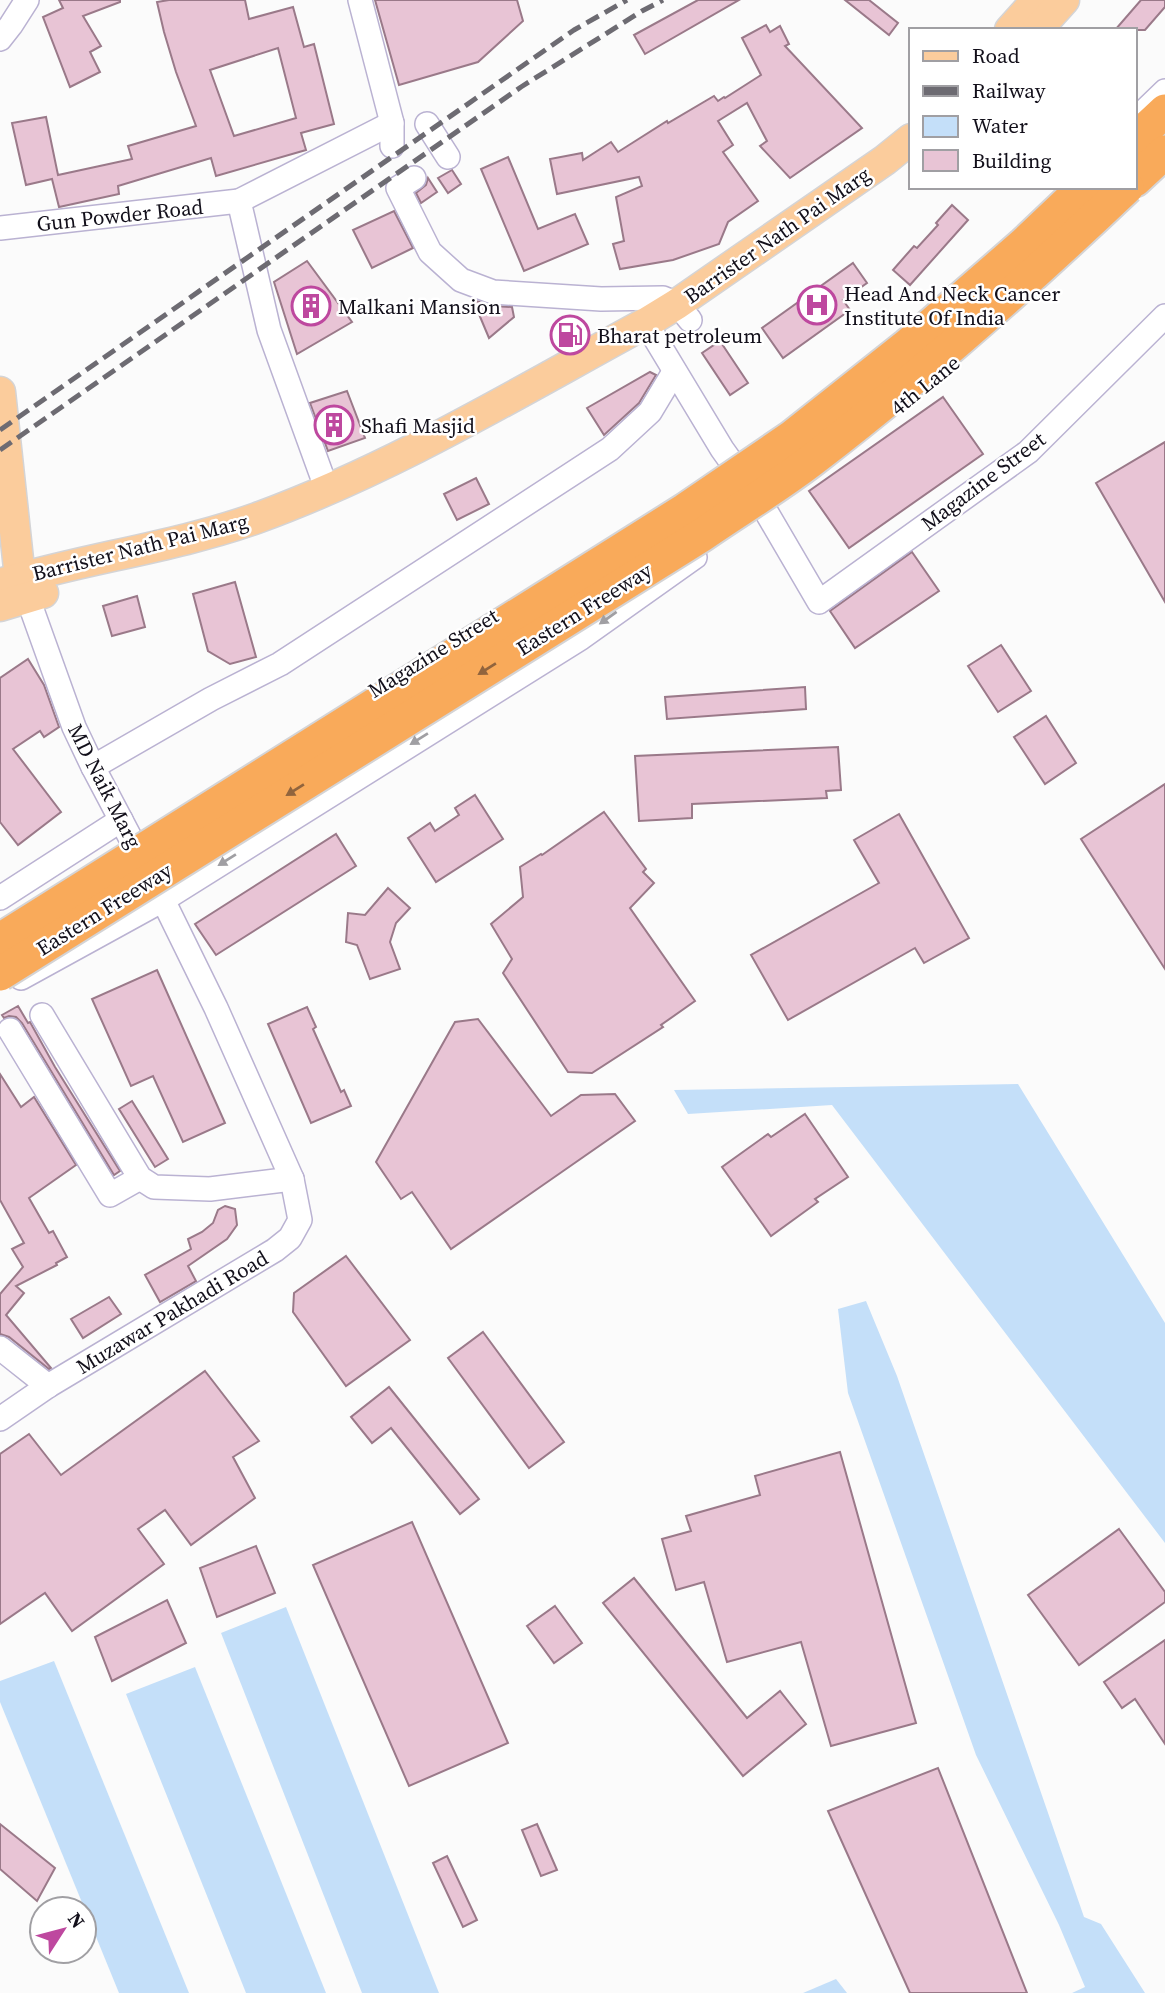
<svg xmlns="http://www.w3.org/2000/svg" width="1165" height="1993" font-family="'Source Serif 4',serif">
	<style>
		.water { fill: #c4dff9 }
		.building { fill: #e8c4d5; stroke: #9a7989; stroke-width: 2; fill-rule: evenodd }
		.lines { fill: none; stroke-linecap: round; stroke-linejoin: round }
		.minor-casing { stroke: #bab2d2; stroke-width: 26 }
		.major-casing { stroke: #d4d4d6; stroke-width: 33 }
		.highway-casing { stroke: #d4d4d6; stroke-width: 37 }
		.minor { stroke: #fff; stroke-width: 23 }
		.major { stroke: #fbcc9c; stroke-width: 30 }
		.highway { stroke: #f9aa5a; stroke-width: 33 }
		.rail { stroke: #6d6b72; stroke-width: 5; stroke-dasharray: 14 7; stroke-linecap: butt }
		.highway-bridge-casing { stroke: #d4d4d6; stroke-width: 37; stroke-linecap: butt }
		.highway-bridge { stroke: #f9aa5a; stroke-width: 33 }
		.oneway { fill: #a09fa3 }
		.oneway2 { fill: #91643d }
		.labels { text-anchor: middle; dominant-baseline: central; stroke-width: 5; stroke-linejoin: round; paint-order: stroke }
		.street-label { font-size: 21px; fill: #120f1a; stroke: #fff }
		.poi-label { font-size: 21px; fill: #120f1a; stroke: #fff; text-anchor: start }
	</style>
	<rect width="100%" height="100%" fill="#fbfbfb"/>
	<!-- water -->
	<g class="water">
		<polygon points="1018,1084 1165,1323 1165,1543 832,1105 688,1114 674,1090"/>
		<polygon points="866,1301 897,1376 1084,1917 1101,1924 1145,1993 1072,1993 1085,1987 1059,1925 976,1755 848,1393 838,1309"/>
		<polygon points="286,1607 439,1993 362,1993 221,1633"/>
		<polygon points="54,1661 189,1993 119,1993 0,1702 0,1681"/>
		<polygon points="195,1667 326,1993 246,1993 126,1694"/>
		<polygon points="836,1979 847,1993 803,1993"/>
	</g>
	<!-- building -->
	<g class="building">
		<polygon points="59,0 120,0 120,2 83,16 101,46 90,52 100,72 70,87 43,17 63,8"/>
		<path d="M 169,0 L 245,0 L 249,19 L 293,7 L 304,47 L 314,44 L 334,124 L 301,133 L 306,150 L 216,176 L 211,158 L 118,186 L 119,194 L 59,207 L 52,179 L 26,185 L 12,123 L 46,117 L 58,175 L 132,159 L 128,146 L 196,126 L 176,72 L 164,32 L 157,2 ZM 278,48 L 296,118 L 234,136 L 210,70 Z"/>
		<polygon points="375,0 517,0 523,21 478,62 399,85"/>
		<polygon points="698,0 739,0 645,54 634,35"/>
		<polygon points="845,0 869,0 898,23 889,35"/>
		<polygon points="1141,0 1165,0 1165,7 1145,30 1115,30"/>
		<polygon points="766,25 770,32 780,26 789,44 785,46 862,128 790,178 760,146 767,141 747,103 718,121 733,145 723,152 758,201 728,222 719,244 673,260 620,269 613,244 624,241 616,197 642,186 639,177 557,194 550,159 582,153 583,160 611,142 618,152 667,121 668,123 714,96 718,101 724,97 725,98 761,75 742,38"/>
		<polygon points="508,157 538,229 575,214 588,244 524,271 481,169"/>
		<polygon points="452,170 461,184 448,193 438,178"/>
		<polygon points="428,178 437,192 421,203 416,193 426,185"/>
		<polygon points="952,205 968,220 910,285 893,270 914,246 917,248 938,225 936,223"/>
		<polygon points="394,211 413,248 372,268 353,230"/>
		<polygon points="307,261 352,322 297,354 274,282"/>
		<polygon points="853,263 867,283 843,300 850,310 783,358 762,328"/>
		<polygon points="473,300 492,306 512,307 514,317 489,338"/>
		<polygon points="720,341 748,383 730,395 702,353"/>
		<polygon points="650,372 656,375 639,403 604,435 587,408"/>
		<polygon points="347,391 365,438 328,451 310,403"/>
		<polygon points="943,397 983,454 849,548 809,491"/>
		<polygon points="1165,442 1165,602 1096,483"/>
		<polygon points="476,478 489,504 457,520 444,494"/>
		<polygon points="912,552 939,591 855,648 830,611"/>
		<polygon points="235,582 256,657 230,664 208,651 193,594"/>
		<polygon points="137,596 145,627 112,636 103,606"/>
		<polygon points="1001,645 1031,691 998,712 968,666"/>
		<polygon points="28,659 44,685 59,727 44,737 40,731 13,749 61,812 18,845 0,822 0,678"/>
		<polygon points="805,687 806,709 667,719 665,697"/>
		<polygon points="1046,716 1076,763 1045,784 1014,737"/>
		<polygon points="838,747 841,790 826,791 827,798 692,804 692,818 639,821 635,756"/>
		<polygon points="1165,784 1165,969 1081,839"/>
		<polygon points="475,795 503,839 436,882 408,838 430,823 435,831 459,815 455,808"/>
		<polygon points="604,812 646,869 643,872 654,883 630,908 695,1001 661,1025 663,1027 592,1073 568,1072 503,973 512,959 491,924 523,897 520,867 541,854 542,855"/>
		<polygon points="899,814 969,938 924,963 915,948 788,1020 751,955 879,883 854,840"/>
		<polygon points="336,834 356,866 216,955 195,924"/>
		<polygon points="388,888 410,908 396,923 390,942 400,969 370,979 357,945 346,942 348,913 365,915"/>
		<polygon points="157,970 225,1123 183,1142 153,1076 131,1086 92,999"/>
		<polygon points="18,1006 28,1023 30,1022 55,1067 120,1171 114,1175 22,1023 16,1017 9,1016 4,1018 2,1015"/>
		<polygon points="307,1007 316,1027 313,1029 341,1092 344,1090 351,1106 311,1123 268,1024"/>
		<polygon points="478,1019 551,1116 581,1095 615,1094 635,1121 451,1249 412,1192 401,1199 376,1162 455,1022"/>
		<polygon points="0,1074 21,1107 34,1097 76,1165 29,1198 49,1233 53,1231 67,1257 56,1263 57,1265 16,1286 24,1293 6,1315 51,1368 49,1369 9,1337 0,1334 0,1294 23,1267 12,1249 24,1243 0,1200"/>
		<polygon points="132,1101 168,1159 155,1167 119,1109"/>
		<polygon points="805,1114 848,1177 815,1199 818,1202 771,1236 722,1167 768,1134 771,1137"/>
		<polygon points="225,1206 235,1209 237,1225 227,1239 188,1266 196,1281 160,1302 145,1275 191,1249 188,1239 202,1232 213,1223 218,1210"/>
		<polygon points="346,1256 410,1340 346,1386 293,1312 294,1293"/>
		<polygon points="109,1297 121,1314 83,1338 71,1319"/>
		<polygon points="483,1332 564,1442 529,1468 448,1358"/>
		<polygon points="205,1371 259,1441 233,1457 255,1498 191,1545 165,1510 138,1529 164,1564 72,1631 45,1593 0,1624 0,1454 29,1434 61,1475"/>
		<polygon points="389,1387 479,1499 460,1514 391,1428 372,1443 351,1417"/>
		<polygon points="840,1452 916,1723 831,1746 801,1642 727,1662 704,1582 676,1590 662,1539 691,1531 686,1516 760,1495 755,1476"/>
		<polygon points="412,1522 508,1743 409,1786 313,1565"/>
		<polygon points="1119,1529 1165,1592 1165,1602 1079,1665 1028,1595"/>
		<polygon points="256,1546 275,1593 217,1617 200,1568"/>
		<polygon points="634,1578 747,1718 780,1691 806,1724 743,1776 603,1603"/>
		<polygon points="167,1600 186,1643 112,1681 95,1637"/>
		<polygon points="555,1606 582,1643 554,1663 527,1626"/>
		<polygon points="1165,1640 1165,1744 1135,1699 1122,1708 1104,1682"/>
		<polygon points="938,1768 1027,1993 910,1993 828,1811"/>
		<polygon points="0,1824 55,1868 37,1901 0,1869"/>
		<polygon points="537,1824 557,1870 541,1876 522,1830"/>
		<polygon points="447,1856 477,1920 463,1927 433,1863"/>
	</g>
	<g class="lines">
		<defs>
			<g id="minor">
				<polyline points="360,0 392,123 392,146"/>
				<polyline points="0,39 11,25 27,0"/>
				<polyline points="1138,117 1165,91"/>
				<polyline points="427,124 448,157"/>
				<polyline points="414,178 398,188 430,252 461,280 493,292 601,299 663,298 677,304 690,320"/>
				<polyline points="239,201 269,330 327,490"/>
				<polyline points="0,228 239,201 392,123"/>
				<polyline points="646,323 722,449 764,508 819,602 1028,452 1165,316"/>
				<polyline points="93,767 211,699 280,664 610,449 650,412 674,372"/>
				<polyline points="0,898 121,820"/>
				<polyline points="21,978 163,900 581,638 695,557"/>
				<polyline points="42,1015 140,1178 154,1187 210,1189 292,1179"/>
				<polyline points="10,1030 110,1195 140,1178"/>
				<polyline points="0,1348 48,1386"/>
				<polyline points="0,1419 48,1386 275,1250 290,1238 300,1220 292,1179 216,1008 163,900 93,767 74,727 22,582"/>
			</g>
			<g id="major">
				<polyline points="1010,30 1037,0"/>
				<polyline points="1037,30 1064,0"/>
				<polyline points="0,392 20,578"/>
				<path d="M 0,584 C 85,558 173,548 257,518 C 394,468 519,392 646,323 L 677,304 L 885,160 L 911,139"/>
				<polyline points="0,606 43,593"/>
			</g>
			<g id="highway">
				<polyline points="1135,139 1165,111"/>
				<polyline points="1135,180 1165,152"/>
			</g>
		</defs>
		<!-- minor casing -->
		<use href="#minor" class="minor-casing"/>
		<!-- major casing -->
		<use href="#major" class="major-casing"/>
		<!-- highway casing -->
		<use href="#highway" class="highway-casing"/>
		<!-- minor -->
		<use href="#minor" class="minor"/>
		<!-- major -->
		<use href="#major" class="major"/>
		<!-- highway -->
		<use href="#highway" class="highway"/>
		<!-- rail -->
		<g class="rail">
			<polyline points="0,430 574,30 627,0"/>
			<polyline points="0,450 521,87 642,11 663,0"/>
		</g>
		<defs>
			<g id="highway-bridge">
				<polyline points="0,940 685,510 792,437 908,345 1024,244 1084,187"/>
				<path d="M 0,974 L 702,535 C 738,510 777,487 812,460 C 923,375 1026,283 1127,187"/>
			</g>
		</defs>
		<!-- highway-bridge casing -->
		<use href="#highway-bridge" class="highway-bridge-casing"/>
		<!-- highway-bridge -->
		<use href="#highway-bridge" class="highway-bridge"/>
	</g>
	<!-- one-way arrows -->
	<defs><path id="oneway-solid" d="M-6-.8H1V-3.2L6.5 0L1 3.2V.8H-6Z" transform="scale(1.75)"/></defs>
	<g class="oneway">
		<use href="#oneway-solid" transform="translate(608 618) rotate(145)"/>
		<use href="#oneway-solid" transform="translate(419 739) rotate(148)"/>
		<use href="#oneway-solid" transform="translate(227 860) rotate(148)"/>
	</g>
	<g class="oneway2">
		<use href="#oneway-solid" transform="translate(487 669) rotate(148)"/>
		<use href="#oneway-solid" transform="translate(295 790) rotate(148)"/>
	</g>
	<!-- icons -->
	<defs>
		<symbol id="hospital-ring" viewBox="-11 -11 22 22"><circle r="9.5" fill="#fff" stroke="#be489f" stroke-width="1.5"/><path d="M-5-5h3v3.5h4V-5h3V5h-3V1.5h-4V5h-3Z" fill="#be489f"/></symbol>
		<symbol id="building-ring" viewBox="-11 -11 22 22"><circle r="9.5" fill="#fff" stroke="#be489f" stroke-width="1.5"/><path d="M-4-6H4V6H1V3H-1V6H-4ZM-2.5-4.3h1.7v1.8h-1.7ZM.8-4.3h1.7v1.8H.8ZM-2.5-1h1.7V.8h-1.7ZM.8-1h1.7V.8H.8Z" fill="#be489f"/></symbol>
		<symbol id="fuel-ring" viewBox="-11 -11 22 22"><circle r="9.5" fill="#fff" stroke="#be489f" stroke-width="1.5"/><path d="M-5.5-6h7V0h2V4h1.3V-2.5L3-4.5l.8-.8L6-3V5H2.5V1h-1V6h-7ZM-4.2-4.7v3.2H.2V-4.7Z" fill="#be489f"/></symbol>
	</defs>
	<g fill-rule="evenodd">
		<use href="#hospital-ring" x="795" y="283" width="44" height="44"/>
		<use href="#building-ring" x="289" y="284" width="44" height="44"/>
		<use href="#fuel-ring" x="548" y="313" width="44" height="44"/>
		<use href="#building-ring" x="312" y="403" width="44" height="44"/>
	</g>
	<g class="labels">
		<!-- street labels -->
		<g class="street-label">
			<text transform="translate(120 215) rotate(-6)">Gun Powder Road</text>
			<text transform="translate(777 235) rotate(-35)">Barrister Nath Pai Marg</text>
			<text transform="translate(925 385) rotate(-39)">4th Lane</text>
			<text transform="translate(983 481) rotate(-37)">Magazine Street</text>
			<text transform="translate(140 547) rotate(-14)">Barrister Nath Pai Marg</text>
			<text transform="translate(584 609) rotate(-32)">Eastern Freeway</text>
			<text transform="translate(433 653) rotate(-32)">Magazine Street</text>
			<text transform="translate(105 786) rotate(63)">MD Naik Marg</text>
			<text transform="translate(104 909) rotate(-32)">Eastern Freeway</text>
			<text transform="translate(172 1312) rotate(-31)">Muzawar Pakhadi Road</text>
		</g>
		<!-- poi labels -->
		<g class="poi-label">
			<text x="844" y="293">Head And Neck Cancer<tspan x="844" dy="24">Institute Of India</tspan></text>
			<text x="338" y="306">Malkani Mansion</text>
			<text x="597" y="335">Bharat petroleum</text>
			<text x="361" y="425">Shafi Masjid</text>
		</g>
	</g>
	<!-- legend -->
	<rect x="909" y="28" width="228" height="161" fill="#ffffff" stroke="#a09fa3" stroke-width="2"/>
	<rect x="923" y="51" width="35" height="10" fill="#fbcc9c" stroke="#a09fa3" stroke-width="2"/>
	<text x="972" y="63" font-size="21" fill="#120f1a">Road</text>
	<rect x="923" y="86" width="35" height="10" fill="#6d6b72" stroke="#a09fa3" stroke-width="2"/>
	<text x="972" y="98" font-size="21" fill="#120f1a">Railway</text>
	<rect x="923" y="116" width="35" height="21" fill="#c4dff9" stroke="#a09fa3" stroke-width="2"/>
	<text x="972" y="133" font-size="21" fill="#120f1a">Water</text>
	<rect x="923" y="150" width="35" height="21" fill="#e8c4d5" stroke="#a09fa3" stroke-width="2"/>
	<text x="972" y="168" font-size="21" fill="#120f1a">Building</text>
	<!-- north arrow -->
	<g transform="translate(63 1930) rotate(54)"><circle r="33" fill="#ffffff" stroke="#a09fa3" stroke-width="2"/>
	<path d="M0-5L12 26L0 18L-12 26Z" fill="#be489f"/>
	<text y="-10" font-size="19" font-weight="bold" text-anchor="middle" fill="#120f1a">N</text>
	</g>
</svg>
